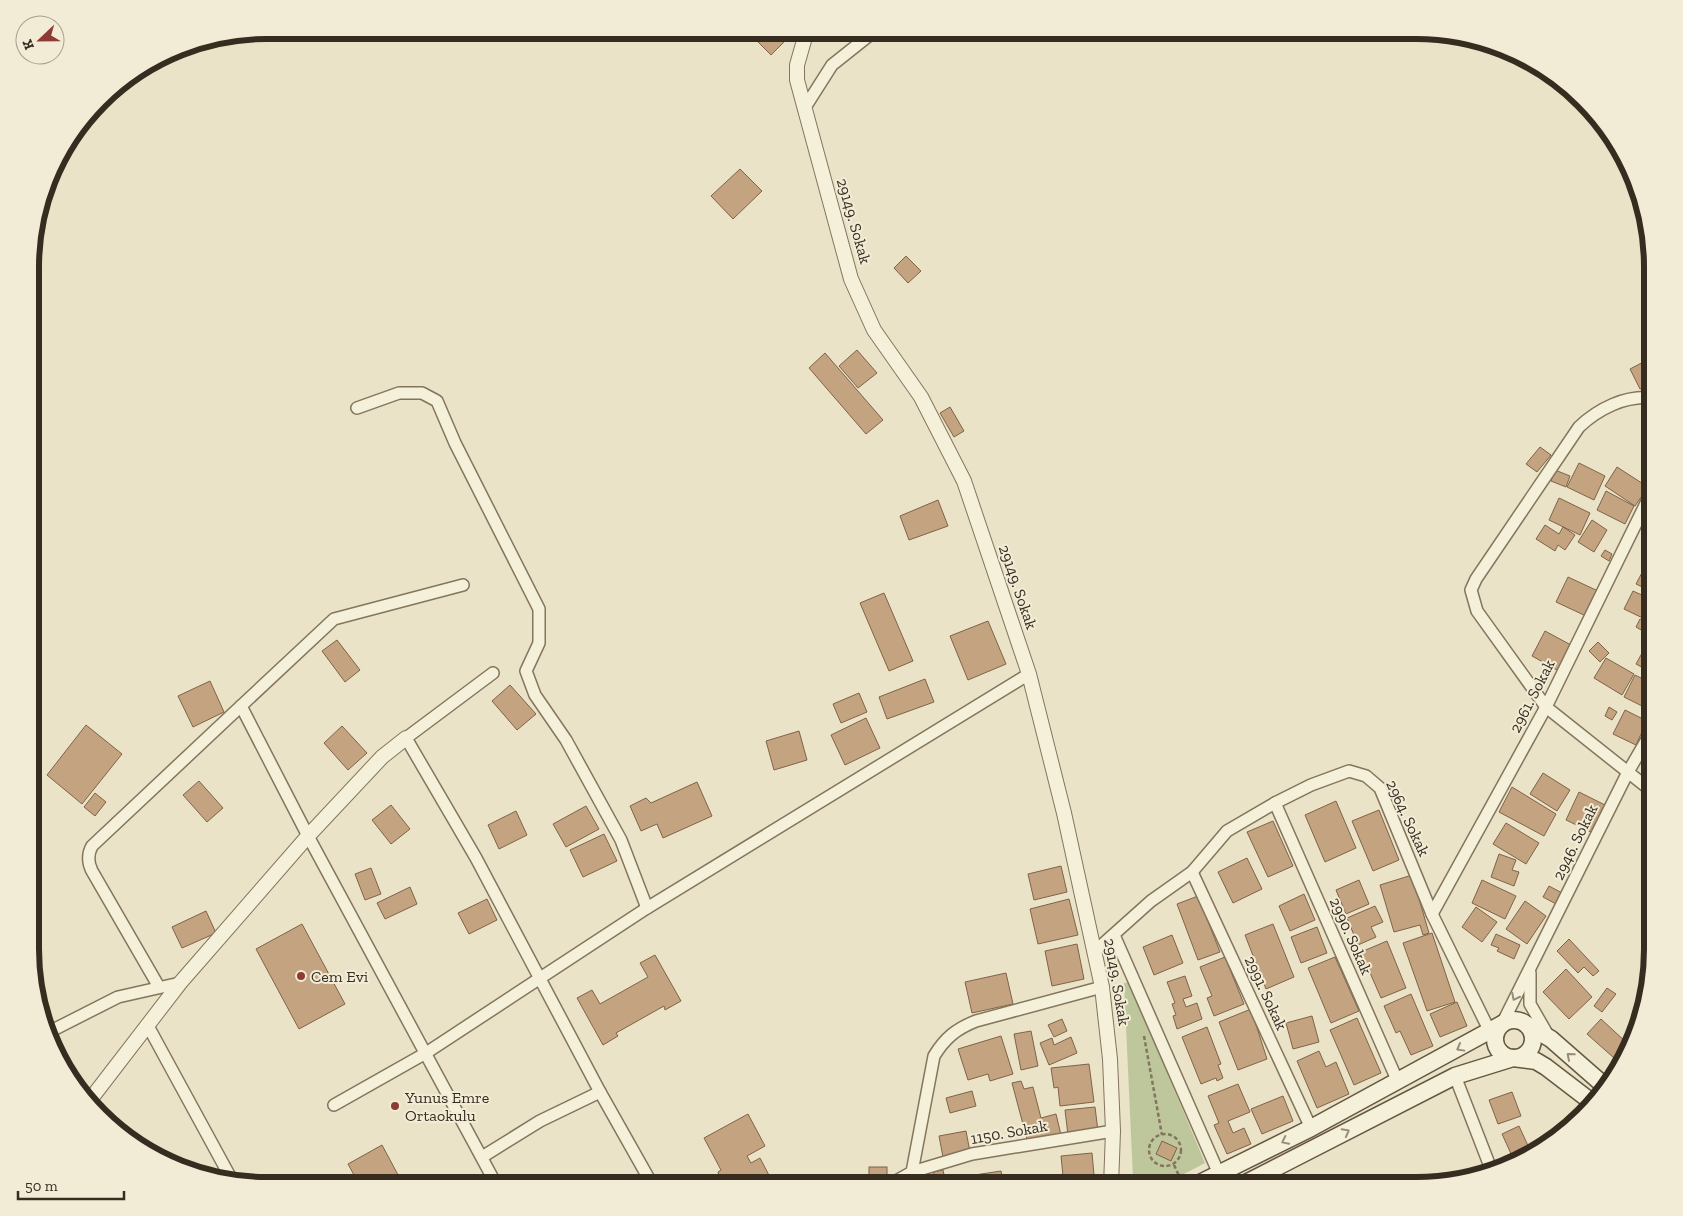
<svg xmlns="http://www.w3.org/2000/svg" width="1683" height="1216" font-family="'Zilla Slab',serif">
	<style>
		.green { fill: #bec79c }
		.building { fill: #c4a381; stroke: #806346 }
		.lines { fill: none; stroke-linecap: round; stroke-linejoin: round }
		.minor-casing { stroke: #84755e; stroke-width: 14 }
		.tertiary-casing { stroke: #84755e; stroke-width: 16 }
		.secondary-casing { stroke: #665741; stroke-width: 19 }
		.path { stroke: #84755e; stroke-width: 2.5; stroke-dasharray: 4 2.5; stroke-linecap: butt }
		.minor { stroke: #f5f0d9; stroke-width: 11 }
		.tertiary { stroke: #f5f0d9; stroke-width: 14 }
		.secondary { stroke: #f5f0d9; stroke-width: 16 }
		.oneway { stroke: #968e7c }
		.poi-dot { fill: #8d3b34; stroke: #f2ecd6; stroke-width: 2 }
		.labels { text-anchor: middle; dominant-baseline: central; stroke-width: 4; stroke-linejoin: round; paint-order: stroke }
		.street-label { font-size: 16px; fill: #362c20; stroke: #f2ecd6 }
		.poi-label { font-size: 16px; fill: #362c20; stroke: #f2ecd6; text-anchor: start }
		.rim { fill: none; stroke: #362c20; stroke-width: 6 }
	</style>
	<rect width="100%" height="100%" fill="#eae3c7"/>
	<!-- green -->
	<polygon class="green" points="1129,982 1205,1163 1161,1186 1142,1186 1133,1178 1124,983"/>
	<!-- building -->
	<g class="building">
		<polygon points="746,30 796,30 771,55"/>
		<polygon points="740,169 762,191 733,219 711,196"/>
		<polygon points="906,256 921,271 908,283 894,268"/>
		<polygon points="857,350 877,373 858,388 839,366"/>
		<polygon points="825,353 883,420 866,434 809,368"/>
		<polygon points="1653,357 1653,383 1640,389 1630,369"/>
		<polygon points="950,407 964,431 954,437 940,413"/>
		<polygon points="1540,447 1551,455 1537,472 1526,464"/>
		<polygon points="1646,449 1653,450 1653,464 1644,463"/>
		<polygon points="1579,463 1605,476 1594,500 1567,487"/>
		<polygon points="1617,467 1648,487 1635,506 1605,486"/>
		<polygon points="1555,470 1570,476 1566,487 1551,481"/>
		<polygon points="1606,491 1634,506 1625,524 1597,510"/>
		<polygon points="1559,498 1590,513 1580,535 1549,520"/>
		<polygon points="938,500 948,526 909,540 900,516"/>
		<polygon points="1592,520 1607,530 1594,552 1578,542"/>
		<polygon points="1545,525 1559,534 1563,527 1575,535 1565,550 1558,545 1555,551 1536,539"/>
		<polygon points="1605,550 1612,554 1609,561 1601,556"/>
		<polygon points="1645,567 1653,571 1653,592 1636,584"/>
		<polygon points="1568,577 1598,591 1586,616 1556,602"/>
		<polygon points="1633,591 1653,600 1651,622 1624,609"/>
		<polygon points="884,593 913,661 889,671 860,603"/>
		<polygon points="1640,619 1648,623 1643,631 1636,627"/>
		<polygon points="988,621 1006,664 968,680 950,636"/>
		<polygon points="1545,631 1571,645 1557,670 1532,656"/>
		<polygon points="337,640 360,670 345,682 322,651"/>
		<polygon points="1598,642 1609,653 1600,662 1589,651"/>
		<polygon points="1647,644 1653,647 1653,673 1636,664"/>
		<polygon points="1606,658 1634,674 1622,695 1594,678"/>
		<polygon points="1635,675 1653,684 1653,696 1646,708 1624,697"/>
		<polygon points="925,679 934,702 887,719 879,697"/>
		<polygon points="210,681 224,712 193,727 178,696"/>
		<polygon points="510,685 536,714 517,730 492,701"/>
		<polygon points="859,693 867,712 841,723 833,704"/>
		<polygon points="1609,707 1617,712 1612,720 1605,716"/>
		<polygon points="1625,710 1647,721 1636,745 1613,734"/>
		<polygon points="866,718 880,748 845,765 831,735"/>
		<polygon points="86,725 122,754 82,804 47,775"/>
		<polygon points="342,726 367,753 348,770 324,743"/>
		<polygon points="799,731 807,760 774,770 766,741"/>
		<polygon points="1543,773 1570,790 1557,811 1530,794"/>
		<polygon points="199,781 223,808 207,822 183,795"/>
		<polygon points="697,782 712,816 663,838 657,824 641,831 630,806 646,798 651,803"/>
		<polygon points="1512,787 1556,814 1544,836 1499,812"/>
		<polygon points="1579,792 1605,805 1591,832 1566,820"/>
		<polygon points="95,793 106,802 95,816 84,807"/>
		<polygon points="1336,801 1356,848 1325,862 1305,815"/>
		<polygon points="391,805 410,829 391,844 372,820"/>
		<polygon points="586,806 599,829 566,847 553,824"/>
		<polygon points="1379,810 1399,860 1373,871 1352,821"/>
		<polygon points="516,811 527,835 499,849 488,825"/>
		<polygon points="1273,821 1293,866 1268,877 1247,832"/>
		<polygon points="1506,823 1539,843 1526,864 1493,844"/>
		<polygon points="604,834 617,861 583,877 570,850"/>
		<polygon points="1499,854 1516,860 1512,870 1519,872 1514,886 1491,877"/>
		<polygon points="1247,858 1262,889 1233,903 1218,872"/>
		<polygon points="1061,866 1067,892 1034,900 1028,874"/>
		<polygon points="371,868 381,894 365,900 355,874"/>
		<polygon points="1412,875 1429,933 1423,935 1420,925 1394,932 1380,885"/>
		<polygon points="1359,880 1369,904 1346,914 1336,890"/>
		<polygon points="1482,880 1516,896 1505,919 1472,903"/>
		<polygon points="1549,886 1564,894 1558,905 1543,897"/>
		<polygon points="410,887 417,904 385,919 377,903"/>
		<polygon points="1304,894 1315,920 1290,931 1279,906"/>
		<polygon points="1198,896 1220,952 1198,960 1177,904"/>
		<polygon points="487,899 497,920 469,934 458,913"/>
		<polygon points="1069,899 1078,935 1038,944 1030,909"/>
		<polygon points="1525,901 1546,916 1527,944 1506,929"/>
		<polygon points="1375,906 1383,922 1371,927 1376,937 1358,945 1347,918"/>
		<polygon points="1476,907 1497,922 1482,942 1462,927"/>
		<polygon points="206,911 216,933 182,948 172,927"/>
		<polygon points="302,924 345,1004 299,1029 256,949"/>
		<polygon points="1273,924 1294,977 1266,989 1245,935"/>
		<polygon points="1317,927 1327,953 1301,963 1291,937"/>
		<polygon points="1432,933 1455,1002 1427,1011 1403,943"/>
		<polygon points="1496,934 1520,945 1514,959 1497,951 1499,948 1491,945"/>
		<polygon points="1172,935 1183,963 1154,975 1143,947"/>
		<polygon points="1569,939 1599,971 1593,976 1584,967 1578,973 1557,951"/>
		<polygon points="1387,941 1406,988 1381,998 1361,952"/>
		<polygon points="1077,944 1084,979 1052,986 1045,951"/>
		<polygon points="655,955 681,1001 665,1010 664,1006 616,1033 618,1036 603,1045 577,998 592,990 600,1004 648,977 640,963"/>
		<polygon points="1225,957 1244,1004 1214,1016 1207,998 1212,996 1200,967"/>
		<polygon points="1335,957 1359,1011 1331,1023 1308,968"/>
		<polygon points="1566,969 1592,997 1569,1019 1543,992"/>
		<polygon points="1006,973 1013,1004 972,1013 965,982"/>
		<polygon points="1185,976 1192,996 1183,999 1186,1007 1197,1003 1202,1019 1177,1029 1173,1016 1176,1015 1172,1004 1175,1003 1167,982"/>
		<polygon points="1607,988 1616,994 1602,1012 1594,1006"/>
		<polygon points="1411,994 1433,1046 1411,1055 1400,1031 1396,1033 1384,1006"/>
		<polygon points="1457,1002 1467,1026 1440,1037 1430,1014"/>
		<polygon points="1251,1009 1267,1059 1238,1070 1219,1022"/>
		<polygon points="1312,1016 1319,1042 1293,1049 1286,1023"/>
		<polygon points="1357,1018 1381,1073 1354,1085 1330,1030"/>
		<polygon points="1062,1019 1067,1031 1054,1037 1048,1025"/>
		<polygon points="1601,1019 1627,1043 1614,1058 1587,1034"/>
		<polygon points="1207,1027 1221,1064 1218,1065 1223,1078 1217,1081 1216,1078 1201,1084 1182,1037"/>
		<polygon points="1031,1031 1038,1066 1021,1070 1014,1034"/>
		<polygon points="1001,1036 1013,1074 990,1081 988,1074 968,1080 958,1049"/>
		<polygon points="1071,1037 1077,1053 1049,1065 1040,1043 1052,1038 1054,1045"/>
		<polygon points="1319,1051 1326,1067 1336,1062 1349,1094 1317,1108 1297,1061"/>
		<polygon points="1089,1064 1094,1102 1060,1106 1058,1087 1054,1088 1051,1068"/>
		<polygon points="1021,1081 1024,1089 1033,1087 1041,1118 1056,1114 1061,1135 1028,1143 1012,1083"/>
		<polygon points="1238,1084 1250,1112 1228,1121 1233,1133 1244,1128 1251,1144 1227,1154 1214,1125 1219,1123 1208,1096"/>
		<polygon points="972,1091 976,1106 950,1113 946,1098"/>
		<polygon points="1512,1092 1521,1116 1498,1124 1489,1100"/>
		<polygon points="1283,1096 1293,1121 1262,1134 1251,1109"/>
		<polygon points="1095,1107 1098,1131 1068,1135 1065,1110"/>
		<polygon points="748,1114 765,1146 747,1156 751,1163 760,1158 772,1181 764,1186 722,1186 718,1172 721,1170 704,1138"/>
		<polygon points="1519,1126 1530,1150 1513,1158 1502,1134"/>
		<polygon points="966,1131 970,1152 943,1157 939,1136"/>
		<polygon points="1162,1141 1177,1148 1171,1161 1156,1154"/>
		<polygon points="382,1145 404,1186 360,1186 348,1164"/>
		<polygon points="1092,1153 1095,1186 1064,1186 1061,1156"/>
		<rect x="869" y="1167" width="18" height="10"/>
		<polygon points="943,1170 945,1180 961,1177 963,1186 936,1186 933,1172"/>
		<polygon points="1001,1171 1004,1186 969,1186 968,1176"/>
		<polygon points="1025,1177 1026,1186 1009,1186 1008,1178"/>
	</g>
	<g class="lines">
		<defs>
			<g id="minor">
				<polyline points="804,109 832,65 876,30"/>
				<path d="M 1653,398 C 1625,395 1598,409 1579,427 L 1476,579 L 1471,590 L 1477,611 L 1546,707 L 1653,792"/>
				<polyline points="357,408 399,393 422,393 437,401 455,443 539,609 539,643 526,671 535,695 566,740 621,840 647,908"/>
				<polyline points="463,585 334,619 241,706 308,836 497,1186"/>
				<polyline points="493,673 406,738 476,858 600,1092 653,1186"/>
				<polyline points="1275,803 1398,1082"/>
				<polyline points="1192,872 1311,1128"/>
				<polyline points="1432,914 1546,707 1653,489"/>
				<polyline points="1114,935 1219,1174"/>
				<polyline points="1094,952 1151,901 1192,872 1227,831 1275,803 1311,785 1349,771 1366,776 1380,788 1432,914 1497,1046"/>
				<polyline points="1530,973 1530,1004 1549,1037"/>
				<path d="M 159,987 L 92,871 C 88,863 87,855 92,846 L 241,706"/>
				<polyline points="1502,1024 1628,772 1653,729"/>
				<polyline points="148,1026 233,1182"/>
				<polyline points="49,1032 118,997 180,983"/>
				<polyline points="1455,1076 1491,1169"/>
				<polyline points="334,1105 426,1053 647,908 1029,674"/>
				<polyline points="482,1157 540,1121 600,1092"/>
				<polyline points="912,1172 972,1154 1113,1131"/>
				<path d="M 887,1186 L 912,1172 L 934,1056 C 945,1038 956,1029 976,1021 L 1102,987"/>
			</g>
			<g id="tertiary">
				<polyline points="807,30 797,65 797,80 851,279 874,330 921,397 964,481 1029,674 1064,813 1102,987 1110,1059 1113,1131 1111,1186"/>
				<polyline points="90,1100 180,983 308,836 382,757 406,738"/>
			</g>
			<g id="secondary">
				<circle cx="1514" cy="1039" r="19"/>
				<polyline points="1527,1025 1551,1039 1607,1088"/>
				<polyline points="1194,1186 1311,1128 1502,1024"/>
				<polyline points="1240,1186 1455,1076 1513,1058 1536,1061 1546,1067 1593,1103"/>
			</g>
		</defs>
		<!-- minor casing -->
		<use href="#minor" class="minor-casing"/>
		<!-- tertiary casing -->
		<use href="#tertiary" class="tertiary-casing"/>
		<!-- secondary casing -->
		<use href="#secondary" class="secondary-casing"/>
		<!-- path -->
		<g class="path">
			<polyline points="1144,1036 1162,1135"/>
			<circle cx="1165" cy="1150" r="16"/>
			<polyline points="1174,1165 1181,1180"/>
		</g>
		<!-- minor -->
		<use href="#minor" class="minor"/>
		<!-- tertiary -->
		<use href="#tertiary" class="tertiary"/>
		<!-- secondary -->
		<use href="#secondary" class="secondary"/>
	</g>
	<!-- one-way arrows -->
	<defs><path id="oneway-chevron" d="M-2-3.5L2.5 0L-2 3.5" fill="none" stroke-width="1.6" stroke-linecap="round" stroke-linejoin="round" transform="scale(1.25)"/></defs>
	<g class="oneway">
		<use href="#oneway-chevron" transform="translate(1515 997) rotate(117)"/>
		<use href="#oneway-chevron" transform="translate(1460 1048) rotate(151)"/>
		<use href="#oneway-chevron" transform="translate(1570 1056) rotate(-139)"/>
		<use href="#oneway-chevron" transform="translate(1346 1132) rotate(-28)"/>
		<use href="#oneway-chevron" transform="translate(1285 1141) rotate(154)"/>
	</g>
	<!-- markers -->
	<g class="poi-dot">
		<circle cx="301" cy="976" r="5"/>
		<circle cx="395" cy="1106" r="5"/>
	</g>
	<g class="labels">
		<!-- street labels -->
		<g class="street-label">
			<text transform="translate(854 221) rotate(74)">29149. Sokak</text>
			<text transform="translate(1018 587) rotate(71)">29149. Sokak</text>
			<text transform="translate(1532 696) rotate(-63)">2961. Sokak</text>
			<text transform="translate(1408 818) rotate(65)">2964. Sokak</text>
			<text transform="translate(1575 842) rotate(-64)">2946. Sokak</text>
			<text transform="translate(1351 936) rotate(66)">2990. Sokak</text>
			<text transform="translate(1117 982) rotate(80)">29149. Sokak</text>
			<text transform="translate(1266 993) rotate(65)">2991. Sokak</text>
			<text transform="translate(1009 1132) rotate(-10)">1150. Sokak</text>
		</g>
		<!-- poi labels -->
		<g class="poi-label">
			<text x="311" y="976">Cem Evi</text>
			<text x="405" y="1097">Yunus Emre<tspan x="405" dy="18">Ortaokulu</tspan></text>
		</g>
	</g>
	<!-- crop -->
	<path d="M0 0H1683V1216H0ZM267 39H1416A228 228 0 0 1 1644 267V949A228 228 0 0 1 1416 1177H267A228 228 0 0 1 39 949V267A228 228 0 0 1 267 39Z" fill="#f2ecd6" fill-rule="evenodd"/>
	<path class="rim" d="M267 39H1416A228 228 0 0 1 1644 267V949A228 228 0 0 1 1416 1177H267A228 228 0 0 1 39 949V267A228 228 0 0 1 267 39Z"/>
	<!-- north arrow -->
	<g transform="translate(40 40) rotate(248)"><circle r="24" fill="#f2ecd6" stroke="#a79f8d"/>
	<path d="M0-4L9 19L0 12L-9 19Z" fill="#8d3b34"/>
	<text y="-8" font-size="14" font-weight="bold" text-anchor="middle" fill="#362c20">K</text>
	</g>
	<!-- scale -->
	<path d="M18 1191v8h106v-8" fill="none" stroke="#362c20" stroke-width="2.5"/>
	<text x="25" y="1191" font-size="15" fill="#362c20" stroke="#f2ecd6" stroke-width="4" paint-order="stroke">50 m</text>
</svg>
